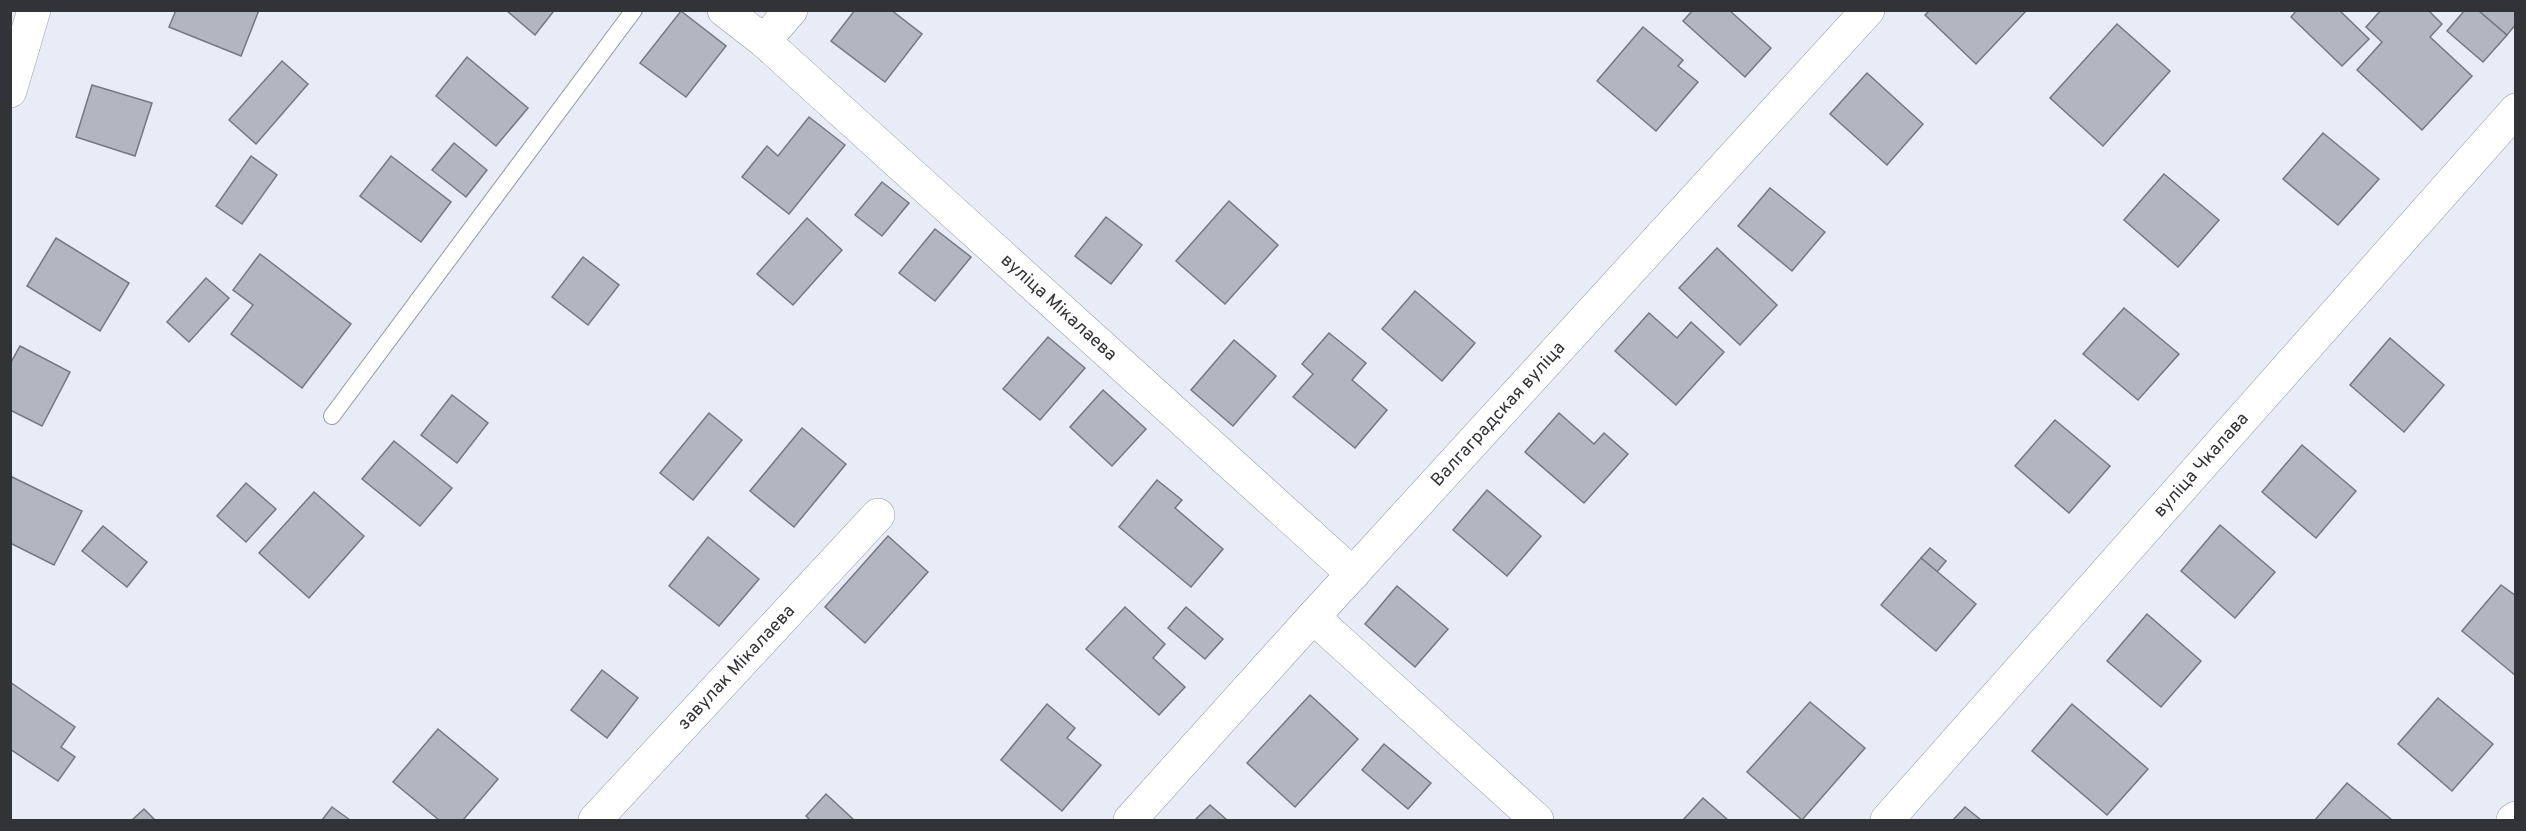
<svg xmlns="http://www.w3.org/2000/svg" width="2526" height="831" font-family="Overpass,sans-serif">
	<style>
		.building { fill: #b2b6c0; stroke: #747882; stroke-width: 1.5 }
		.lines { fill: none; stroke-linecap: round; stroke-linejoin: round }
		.service-casing { stroke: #9498a2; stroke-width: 18 }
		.minor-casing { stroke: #9498a2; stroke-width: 34 }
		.tertiary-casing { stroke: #9498a2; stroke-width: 34 }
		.secondary-casing { stroke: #9498a2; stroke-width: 34 }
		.service { stroke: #fff; stroke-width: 16 }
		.minor { stroke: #fff; stroke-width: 33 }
		.tertiary { stroke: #fff; stroke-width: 33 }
		.secondary { stroke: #fff; stroke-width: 33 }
		.labels { text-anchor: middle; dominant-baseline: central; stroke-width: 5; stroke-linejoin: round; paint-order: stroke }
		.street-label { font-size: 18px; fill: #323337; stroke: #e8ecf7 }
	</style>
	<rect width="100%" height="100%" fill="#e8ecf7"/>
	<!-- building -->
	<g class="building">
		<polygon points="176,10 259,10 241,56 169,27"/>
		<polygon points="506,10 551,10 553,12 535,35"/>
		<polygon points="855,10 891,10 922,34 885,82 831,41"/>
		<polygon points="1693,10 1729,10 1771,48 1745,77 1683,21"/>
		<polygon points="1930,10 2027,10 1976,64 1925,15"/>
		<polygon points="2297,10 2339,10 2369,39 2342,66 2291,17"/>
		<polygon points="2381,10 2428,10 2442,24 2430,37 2472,76 2422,130 2357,70 2382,42 2366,27"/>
		<polygon points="2465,10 2478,10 2507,35 2483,62 2447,31"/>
		<polygon points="2478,10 2516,10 2516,24 2507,35"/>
		<polygon points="681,11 726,46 686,97 640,63"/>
		<polygon points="2117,24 2170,71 2103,146 2050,98"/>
		<polygon points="1643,27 1683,60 1678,66 1698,82 1656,131 1597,81"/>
		<polygon points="467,57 528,108 496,146 436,96"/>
		<polygon points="282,61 308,84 256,144 229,120"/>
		<polygon points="1867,73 1923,124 1887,165 1830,114"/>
		<polygon points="92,85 152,103 135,156 76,137"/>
		<polygon points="809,117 845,145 789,214 742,177 767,146 778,156"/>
		<polygon points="2323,133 2379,179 2338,225 2283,179"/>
		<polygon points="454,143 487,170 466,197 432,170"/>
		<polygon points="251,156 277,175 242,224 216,206"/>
		<polygon points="391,156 451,202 421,242 360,196"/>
		<polygon points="2164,174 2219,220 2178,267 2124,220"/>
		<polygon points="882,182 909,203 882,236 855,215"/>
		<polygon points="1770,188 1825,232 1792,271 1738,226"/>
		<polygon points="1229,201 1278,245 1225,304 1176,261"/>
		<polygon points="1106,217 1142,245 1111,284 1075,256"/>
		<polygon points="807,218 842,250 793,305 757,274"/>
		<polygon points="935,229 971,257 935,301 899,273"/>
		<polygon points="56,238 129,283 100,331 27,286"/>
		<polygon points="1717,248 1777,305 1740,345 1679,288"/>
		<polygon points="260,254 351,324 302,388 231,334 253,305 233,290"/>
		<polygon points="583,257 619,285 588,325 552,297"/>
		<polygon points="206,278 229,298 189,342 167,322"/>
		<polygon points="1415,291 1475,343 1442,381 1382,329"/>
		<polygon points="2124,308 2179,354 2138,400 2083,354"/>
		<polygon points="1649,313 1677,338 1691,322 1724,352 1676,405 1615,351"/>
		<polygon points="1329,333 1366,363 1352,380 1387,410 1355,448 1293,397 1313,374 1302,364"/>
		<polygon points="1048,337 1085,368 1040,420 1003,389"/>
		<polygon points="2390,338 2444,385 2404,432 2350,385"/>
		<polygon points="1234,340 1276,376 1233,426 1191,390"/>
		<polygon points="20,346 70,372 42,426 10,410 10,364"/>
		<polygon points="1103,390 1146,429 1112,466 1070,427"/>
		<polygon points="452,395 488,423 457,463 421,435"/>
		<polygon points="709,413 742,440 693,500 660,473"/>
		<polygon points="1559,413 1594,444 1604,433 1628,454 1584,503 1525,452"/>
		<polygon points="2055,420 2110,466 2069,513 2015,466"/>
		<polygon points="802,428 846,464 794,527 750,491"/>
		<polygon points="394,441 452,488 420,526 362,479"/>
		<polygon points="2302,445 2356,491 2316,538 2262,492"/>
		<polygon points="10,476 82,511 54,565 10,543"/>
		<polygon points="1157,480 1182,500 1175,508 1223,549 1191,587 1119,527"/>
		<polygon points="246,483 276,509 246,542 217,516"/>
		<polygon points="1487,490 1541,536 1507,576 1453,530"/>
		<polygon points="314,492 364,536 309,598 259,553"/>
		<polygon points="2220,525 2275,572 2235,618 2181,571"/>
		<polygon points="103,526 147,562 127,587 82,551"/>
		<polygon points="888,536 928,572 865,643 825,607"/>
		<polygon points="708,537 759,579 719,626 669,586"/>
		<polygon points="1930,548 1946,561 1937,572 1921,558"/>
		<polygon points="1921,558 1976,604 1936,651 1881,605"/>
		<polygon points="2501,585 2516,596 2516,676 2462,631"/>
		<polygon points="1397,586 1448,629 1415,667 1365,624"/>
		<polygon points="1125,607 1165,644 1153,658 1185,687 1159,715 1086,649"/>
		<polygon points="1186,607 1223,639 1205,659 1168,628"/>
		<polygon points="2147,614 2201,661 2161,707 2107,661"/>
		<polygon points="602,670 638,698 607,738 571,710"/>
		<polygon points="10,682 75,727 61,747 75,757 58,781 10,749"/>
		<polygon points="1310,695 1358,739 1295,807 1247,763"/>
		<polygon points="2438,698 2493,744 2452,791 2398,744"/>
		<polygon points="1810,702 1865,748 1802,820 1747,772"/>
		<polygon points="1047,704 1075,728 1067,738 1101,765 1062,811 1001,760"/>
		<polygon points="2072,704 2148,769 2107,815 2032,751"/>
		<polygon points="438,729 498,779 463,820 439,820 393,782"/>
		<polygon points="1384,744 1431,783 1408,809 1362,770"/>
		<polygon points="2347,783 2392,820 2315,820"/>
		<polygon points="826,794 854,820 810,820 806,816"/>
		<polygon points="1703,798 1728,820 1683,820"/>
		<polygon points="1210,805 1227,820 1195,820"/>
		<polygon points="332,807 350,820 322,820"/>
		<polygon points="1965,807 1981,820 1953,820"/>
		<polygon points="144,809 155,820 132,820"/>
	</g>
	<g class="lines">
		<defs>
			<polyline id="service" points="332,416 634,10"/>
			<g id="minor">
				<path id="s1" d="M 724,10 L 764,41 L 1353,574"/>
				<polyline points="764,41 791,10"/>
				<polyline points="1313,617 1537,820"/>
				<path id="s2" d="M 595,820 L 878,515"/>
				<path id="s3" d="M 1887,820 L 2516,110"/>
				<polyline points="2513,820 2516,818"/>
			</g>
			<g id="tertiary">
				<path id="s4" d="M 1130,820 L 1313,617 L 1868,10"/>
			</g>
			<polyline id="secondary" points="10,91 34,10"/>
		</defs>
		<!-- service casing -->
		<use href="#service" class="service-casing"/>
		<!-- minor casing -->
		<use href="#minor" class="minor-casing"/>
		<!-- tertiary casing -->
		<use href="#tertiary" class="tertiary-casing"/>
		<!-- secondary casing -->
		<use href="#secondary" class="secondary-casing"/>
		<!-- service -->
		<use href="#service" class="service"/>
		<!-- minor -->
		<use href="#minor" class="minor"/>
		<!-- tertiary -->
		<use href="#tertiary" class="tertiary"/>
		<!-- secondary -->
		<use href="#secondary" class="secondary"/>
	</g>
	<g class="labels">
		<!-- street labels -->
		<g class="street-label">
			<text stroke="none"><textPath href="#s1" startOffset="448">вуліца Мікалаева</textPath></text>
			<text stroke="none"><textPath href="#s4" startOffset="548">Валгаградская вуліца</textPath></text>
			<text stroke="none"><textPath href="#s3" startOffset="474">вуліца Чкалава</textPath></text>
			<text stroke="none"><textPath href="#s2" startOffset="208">завулак Мікалаева</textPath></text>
		</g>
	</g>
	<!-- border -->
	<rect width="2526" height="831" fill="none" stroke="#323337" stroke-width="24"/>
</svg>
